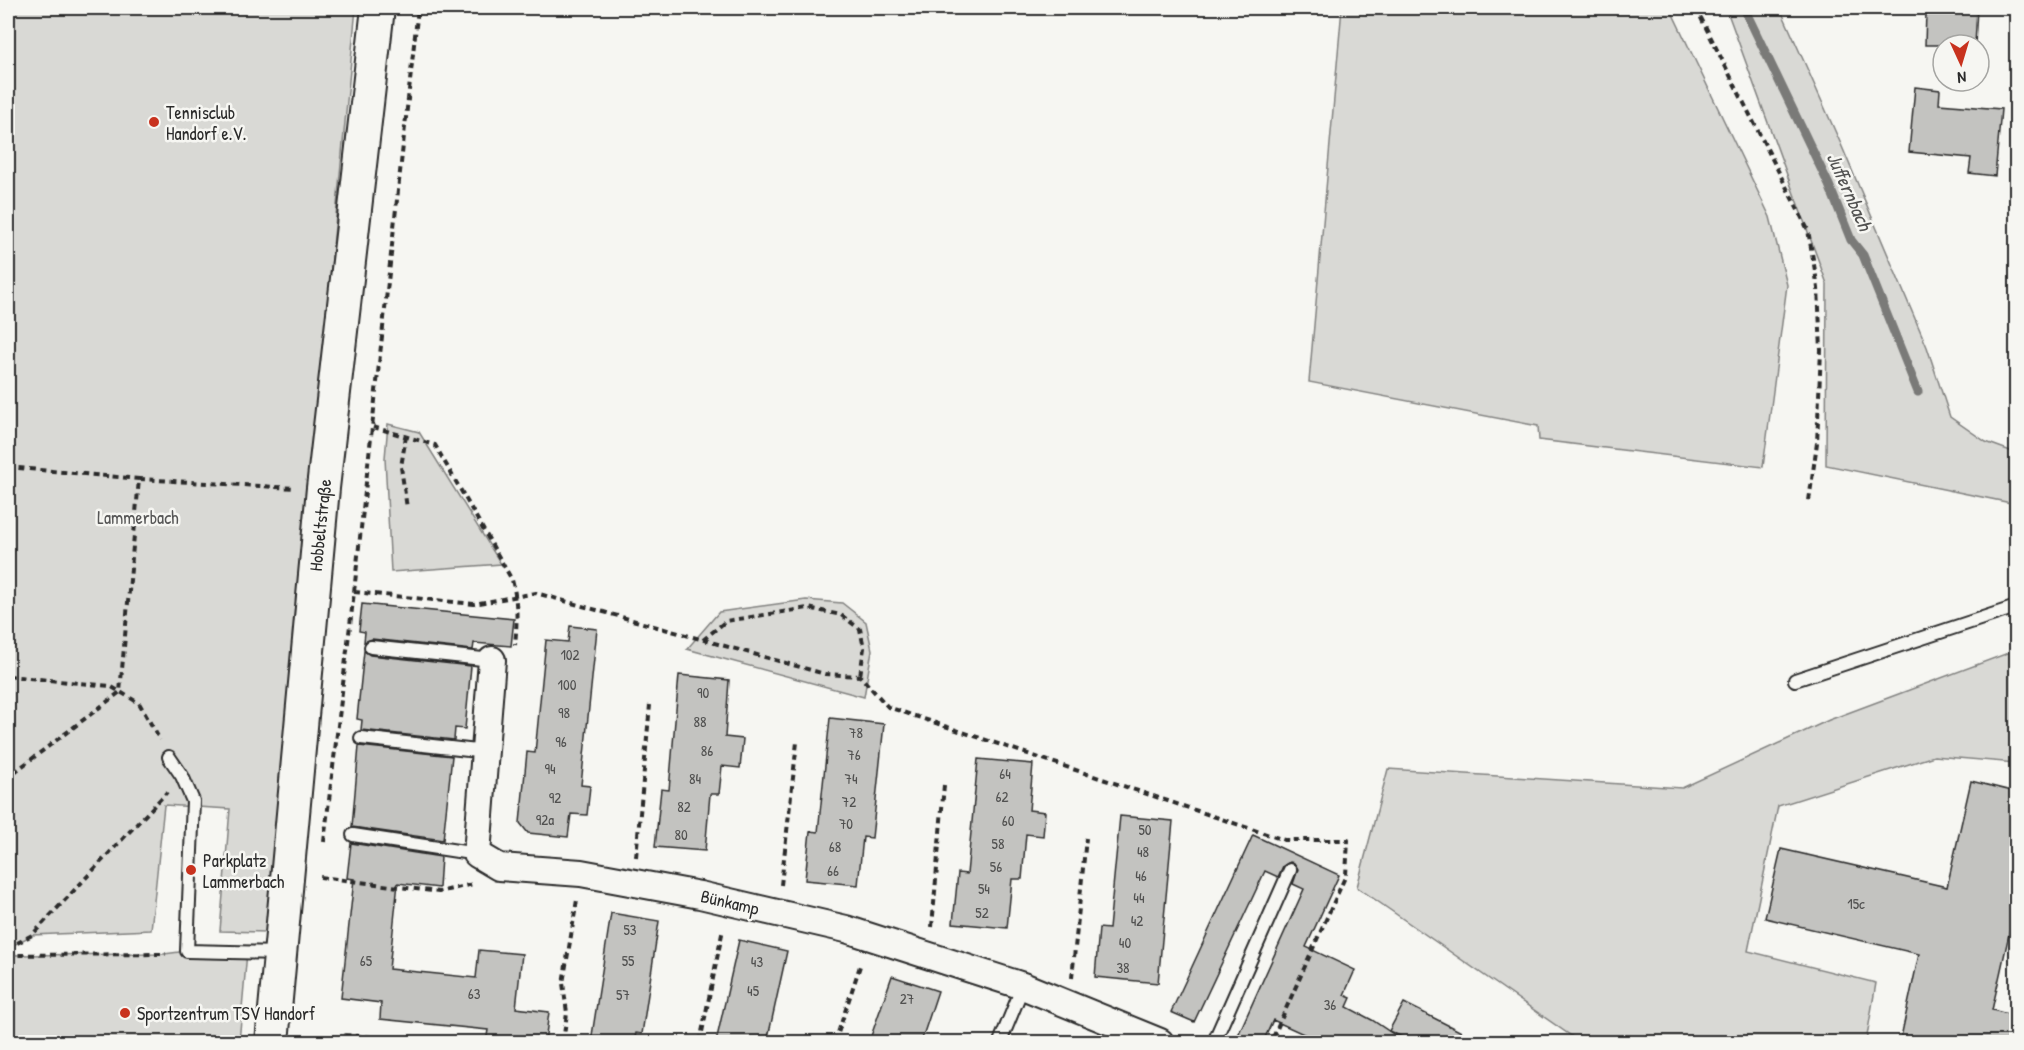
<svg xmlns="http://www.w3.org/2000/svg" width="2024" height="1050" font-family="'Patrick Hand',sans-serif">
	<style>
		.green { fill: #d9d9d5; stroke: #828280; stroke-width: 1.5 }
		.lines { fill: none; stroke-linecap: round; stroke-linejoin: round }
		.stream { stroke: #7a7a78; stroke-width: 9 }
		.building { fill: #c3c3c0; stroke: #2b2b2b; stroke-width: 1.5 }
		.service-casing { stroke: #2b2b2b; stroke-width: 16 }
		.minor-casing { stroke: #2b2b2b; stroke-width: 30 }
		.tertiary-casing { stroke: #2b2b2b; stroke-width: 36 }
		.path { stroke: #2b2b2b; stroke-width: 4; stroke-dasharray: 6 4.5; stroke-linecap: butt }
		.service { stroke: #f6f6f2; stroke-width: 12 }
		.minor { stroke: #f6f6f2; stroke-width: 26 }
		.tertiary { stroke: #f6f6f2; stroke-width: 32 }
		.poi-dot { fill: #c8321e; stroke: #f6f6f2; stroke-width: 2 }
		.labels { text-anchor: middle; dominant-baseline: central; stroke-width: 5; stroke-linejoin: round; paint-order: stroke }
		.number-label { font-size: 15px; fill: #515150 }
		.poi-label { font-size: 18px; fill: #2b2b2b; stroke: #f6f6f2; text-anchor: start }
		.park-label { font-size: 18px; fill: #565656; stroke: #f6f6f2 }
		.street-label { font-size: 18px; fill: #2b2b2b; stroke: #f6f6f2 }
		.water-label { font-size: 20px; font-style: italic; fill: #525251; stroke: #f6f6f2 }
	</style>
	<rect width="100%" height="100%" fill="#f6f6f2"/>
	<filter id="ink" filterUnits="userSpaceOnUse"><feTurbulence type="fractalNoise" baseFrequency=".0167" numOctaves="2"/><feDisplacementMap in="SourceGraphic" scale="12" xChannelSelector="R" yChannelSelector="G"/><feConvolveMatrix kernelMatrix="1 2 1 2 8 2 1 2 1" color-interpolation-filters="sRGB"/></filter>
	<g filter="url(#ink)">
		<!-- green -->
		<g class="green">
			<polygon points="8,8 356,8 267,932 220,931 230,809 164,805 151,930 32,935 8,948"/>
			<polygon points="1342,8 1670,8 1770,217 1787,285 1763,467 1539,440 1538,426 1309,382"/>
			<polygon points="1726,8 1780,8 1840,142 1927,347 1950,417 1986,442 2016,453 2016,504 1826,465 1827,284"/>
			<polygon points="388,424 419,432 501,564 391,572 385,458"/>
			<polygon points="806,600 842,603 866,622 872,650 864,697 687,649 719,612"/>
			<polygon points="2016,650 2016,763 1934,756 1778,806 1748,951 1876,983 1866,1042 1580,1042 1357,887 1388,769 1682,788 1829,720"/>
			<polygon points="187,951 247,952 239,1042 8,1042 8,955 164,954"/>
		</g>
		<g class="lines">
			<!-- stream -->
			<polyline class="stream" points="1744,8 1829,185 1851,240 1863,255 1918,392"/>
		</g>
		<!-- building -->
		<g class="building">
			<polygon points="1929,8 1977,8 1975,45 1925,45 1926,12 1928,12"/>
			<polygon points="1915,87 1940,90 1939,104 2001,109 1995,176 1969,173 1971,158 1909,152"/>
			<polygon points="362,604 514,619 511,646 474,643 473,650 372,639 364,642 365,632 359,631"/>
			<polygon points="570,626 597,629 581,785 590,786 587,815 571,814 568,837 528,833 520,823 527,752 535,753 546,640 568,642"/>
			<polygon points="364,651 370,655 471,666 465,729 455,728 454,740 361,730 362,720 357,719"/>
			<polygon points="679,675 729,680 725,737 743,739 740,768 722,766 719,794 710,794 705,851 655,847 661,789 669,790"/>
			<polygon points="830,718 884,724 872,838 863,837 858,885 805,880 810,831 818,832"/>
			<polygon points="359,746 452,756 443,840 352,827"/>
			<polygon points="978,759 1033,764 1029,810 1045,812 1043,836 1026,834 1022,879 1012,879 1007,928 953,923 958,873 967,874"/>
			<polygon points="1971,781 2016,792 2016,903 1992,1010 2016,1016 2016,1042 1900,1042 1919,954 1765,918 1781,849 1947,887"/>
			<polygon points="1120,816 1173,821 1158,983 1095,977 1099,928 1109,929"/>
			<polygon points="1253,835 1339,875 1306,947 1355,970 1344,995 1351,998 1347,1007 1372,1020 1405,1042 1321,1042 1273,1020 1263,1042 1235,1042 1304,889 1293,884 1298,869 1294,863 1290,862 1283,866 1278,877 1265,871 1194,1022 1171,1012"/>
			<polygon points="351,843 441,857 439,888 398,883 389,969 476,978 479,950 522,954 516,1008 549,1012 545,1042 486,1042 488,1030 380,1019 381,1003 341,998 354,879 347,878"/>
			<polygon points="611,913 659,921 642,1034 636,1033 634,1042 591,1042"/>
			<polygon points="739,940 787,951 767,1042 716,1042"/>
			<polygon points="892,976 938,991 921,1042 869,1042"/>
			<polygon points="1404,1003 1426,1014 1481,1042 1413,1042 1389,1031"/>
		</g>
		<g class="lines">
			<defs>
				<g id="service">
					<polyline points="371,647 492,660"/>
					<polyline points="1795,680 2016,607"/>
					<polyline points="361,738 486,752"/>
					<polyline points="169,757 182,776 193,801 187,951 280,953"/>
					<polyline points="353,835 477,854"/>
					<polyline points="1000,1042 1023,986"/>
					<polyline points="1214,1042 1290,870"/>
				</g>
				<polyline id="minor" points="492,660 477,854 499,867 581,873 700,895 846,929 1023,986 1160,1042"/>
				<polyline id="tertiary" points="272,1042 323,488 378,8"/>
			</defs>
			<!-- service casing -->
			<use href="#service" class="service-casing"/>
			<!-- minor casing -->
			<use href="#minor" class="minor-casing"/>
			<!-- tertiary casing -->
			<use href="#tertiary" class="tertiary-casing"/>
			<!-- path -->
			<g class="path">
				<polyline points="1696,8 1808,230 1818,288 1821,350 1817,443 1809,501"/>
				<path d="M 373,427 L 435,445 L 512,580 C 518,602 517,623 515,645"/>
				<polyline points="406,436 401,467 407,508"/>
				<polyline points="8,467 139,479 120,692 8,777"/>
				<polyline points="139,479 294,488"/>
				<polyline points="354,592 474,604 536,593 825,674 860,676 888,707 1284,840 1348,840 1346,875 1271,1042"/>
				<polyline points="703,640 726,621 808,608 841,615 860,629 864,648 860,676"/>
				<polyline points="8,676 110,686 139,703 160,740"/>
				<polyline points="324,842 354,592 418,8"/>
				<polyline points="636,857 650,705"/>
				<polyline points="320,877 439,892 473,884"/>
				<polyline points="781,885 797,742"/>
				<polyline points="932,927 944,785"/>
				<polyline points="8,948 32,935 167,792"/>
				<polyline points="8,955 166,954"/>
				<polyline points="1072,978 1086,838"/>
				<polyline points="340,1042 341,1035 452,1042"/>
				<polyline points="563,1042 567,1013 563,983 577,900"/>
				<polyline points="700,1042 723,929"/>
				<polyline points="835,1042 861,963"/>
			</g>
			<!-- service -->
			<use href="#service" class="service"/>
			<!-- minor -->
			<use href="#minor" class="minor"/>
			<!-- tertiary -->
			<use href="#tertiary" class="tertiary"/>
		</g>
	</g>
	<!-- markers -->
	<g class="poi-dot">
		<circle cx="154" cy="122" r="6"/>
		<circle cx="191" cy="870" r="6"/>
		<circle cx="125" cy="1013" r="6"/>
	</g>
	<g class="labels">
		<!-- number labels -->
		<g class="number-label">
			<text x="570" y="654">102</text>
			<text x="567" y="684">100</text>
			<text x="703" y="692">90</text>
			<text x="564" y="712">98</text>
			<text x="700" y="721">88</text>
			<text x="856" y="732">78</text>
			<text x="561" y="741">96</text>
			<text x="707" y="750">86</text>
			<text x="854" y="754">76</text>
			<text x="550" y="768">94</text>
			<text x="1005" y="773">64</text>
			<text x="695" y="778">84</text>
			<text x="851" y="778">74</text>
			<text x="1002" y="796">62</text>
			<text x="555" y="797">92</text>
			<text x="849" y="801">72</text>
			<text x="684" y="806">82</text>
			<text x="545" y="819">92a</text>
			<text x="1008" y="820">60</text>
			<text x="846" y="823">70</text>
			<text x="1145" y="829">50</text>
			<text x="681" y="834">80</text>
			<text x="998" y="843">58</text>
			<text x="835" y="846">68</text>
			<text x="1143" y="851">48</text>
			<text x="996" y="866">56</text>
			<text x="833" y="870">66</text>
			<text x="1141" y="875">46</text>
			<text x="984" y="888">54</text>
			<text x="1139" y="897">44</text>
			<text x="1856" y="903">15c</text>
			<text x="982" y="912">52</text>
			<text x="1137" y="920">42</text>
			<text x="630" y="929">53</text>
			<text x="1125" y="942">40</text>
			<text x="366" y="960">65</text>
			<text x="628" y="960">55</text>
			<text x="757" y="961">43</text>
			<text x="1123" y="967">38</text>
			<text x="753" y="990">45</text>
			<text x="474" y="993">63</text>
			<text x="623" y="994">57</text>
			<text x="907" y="998">27</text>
			<text x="1330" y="1004">36</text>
		</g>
		<!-- poi labels -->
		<g class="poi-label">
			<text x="166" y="112">Tennisclub<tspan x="166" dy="21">Handorf e.V.</tspan></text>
			<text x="203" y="860">Parkplatz<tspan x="203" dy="21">Lammerbach</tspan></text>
			<text x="137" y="1013">Sportzentrum TSV Handorf</text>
		</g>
		<!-- park labels -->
		<g class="park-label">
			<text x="138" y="517">Lammerbach</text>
		</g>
		<!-- street labels -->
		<g class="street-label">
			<text transform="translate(320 525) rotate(-84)">Hobbeltstraße</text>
			<text transform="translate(730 902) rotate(13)">Bünkamp</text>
		</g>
		<!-- water labels -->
		<g class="water-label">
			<text transform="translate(1850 191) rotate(66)">Juffernbach</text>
		</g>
	</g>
	<!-- margin -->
	<rect width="2024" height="1050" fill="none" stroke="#f6f6f2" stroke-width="30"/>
	<rect x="15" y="15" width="1994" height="1020" fill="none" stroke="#2b2b2b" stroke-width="2" filter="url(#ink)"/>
	<!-- north arrow -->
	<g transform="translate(1961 63) rotate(176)"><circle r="28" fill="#f6f6f2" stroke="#a5a5a2" stroke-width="1.5"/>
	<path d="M0-4.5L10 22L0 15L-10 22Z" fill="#c8321e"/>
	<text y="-9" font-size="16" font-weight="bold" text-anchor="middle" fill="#2b2b2b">N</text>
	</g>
</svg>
